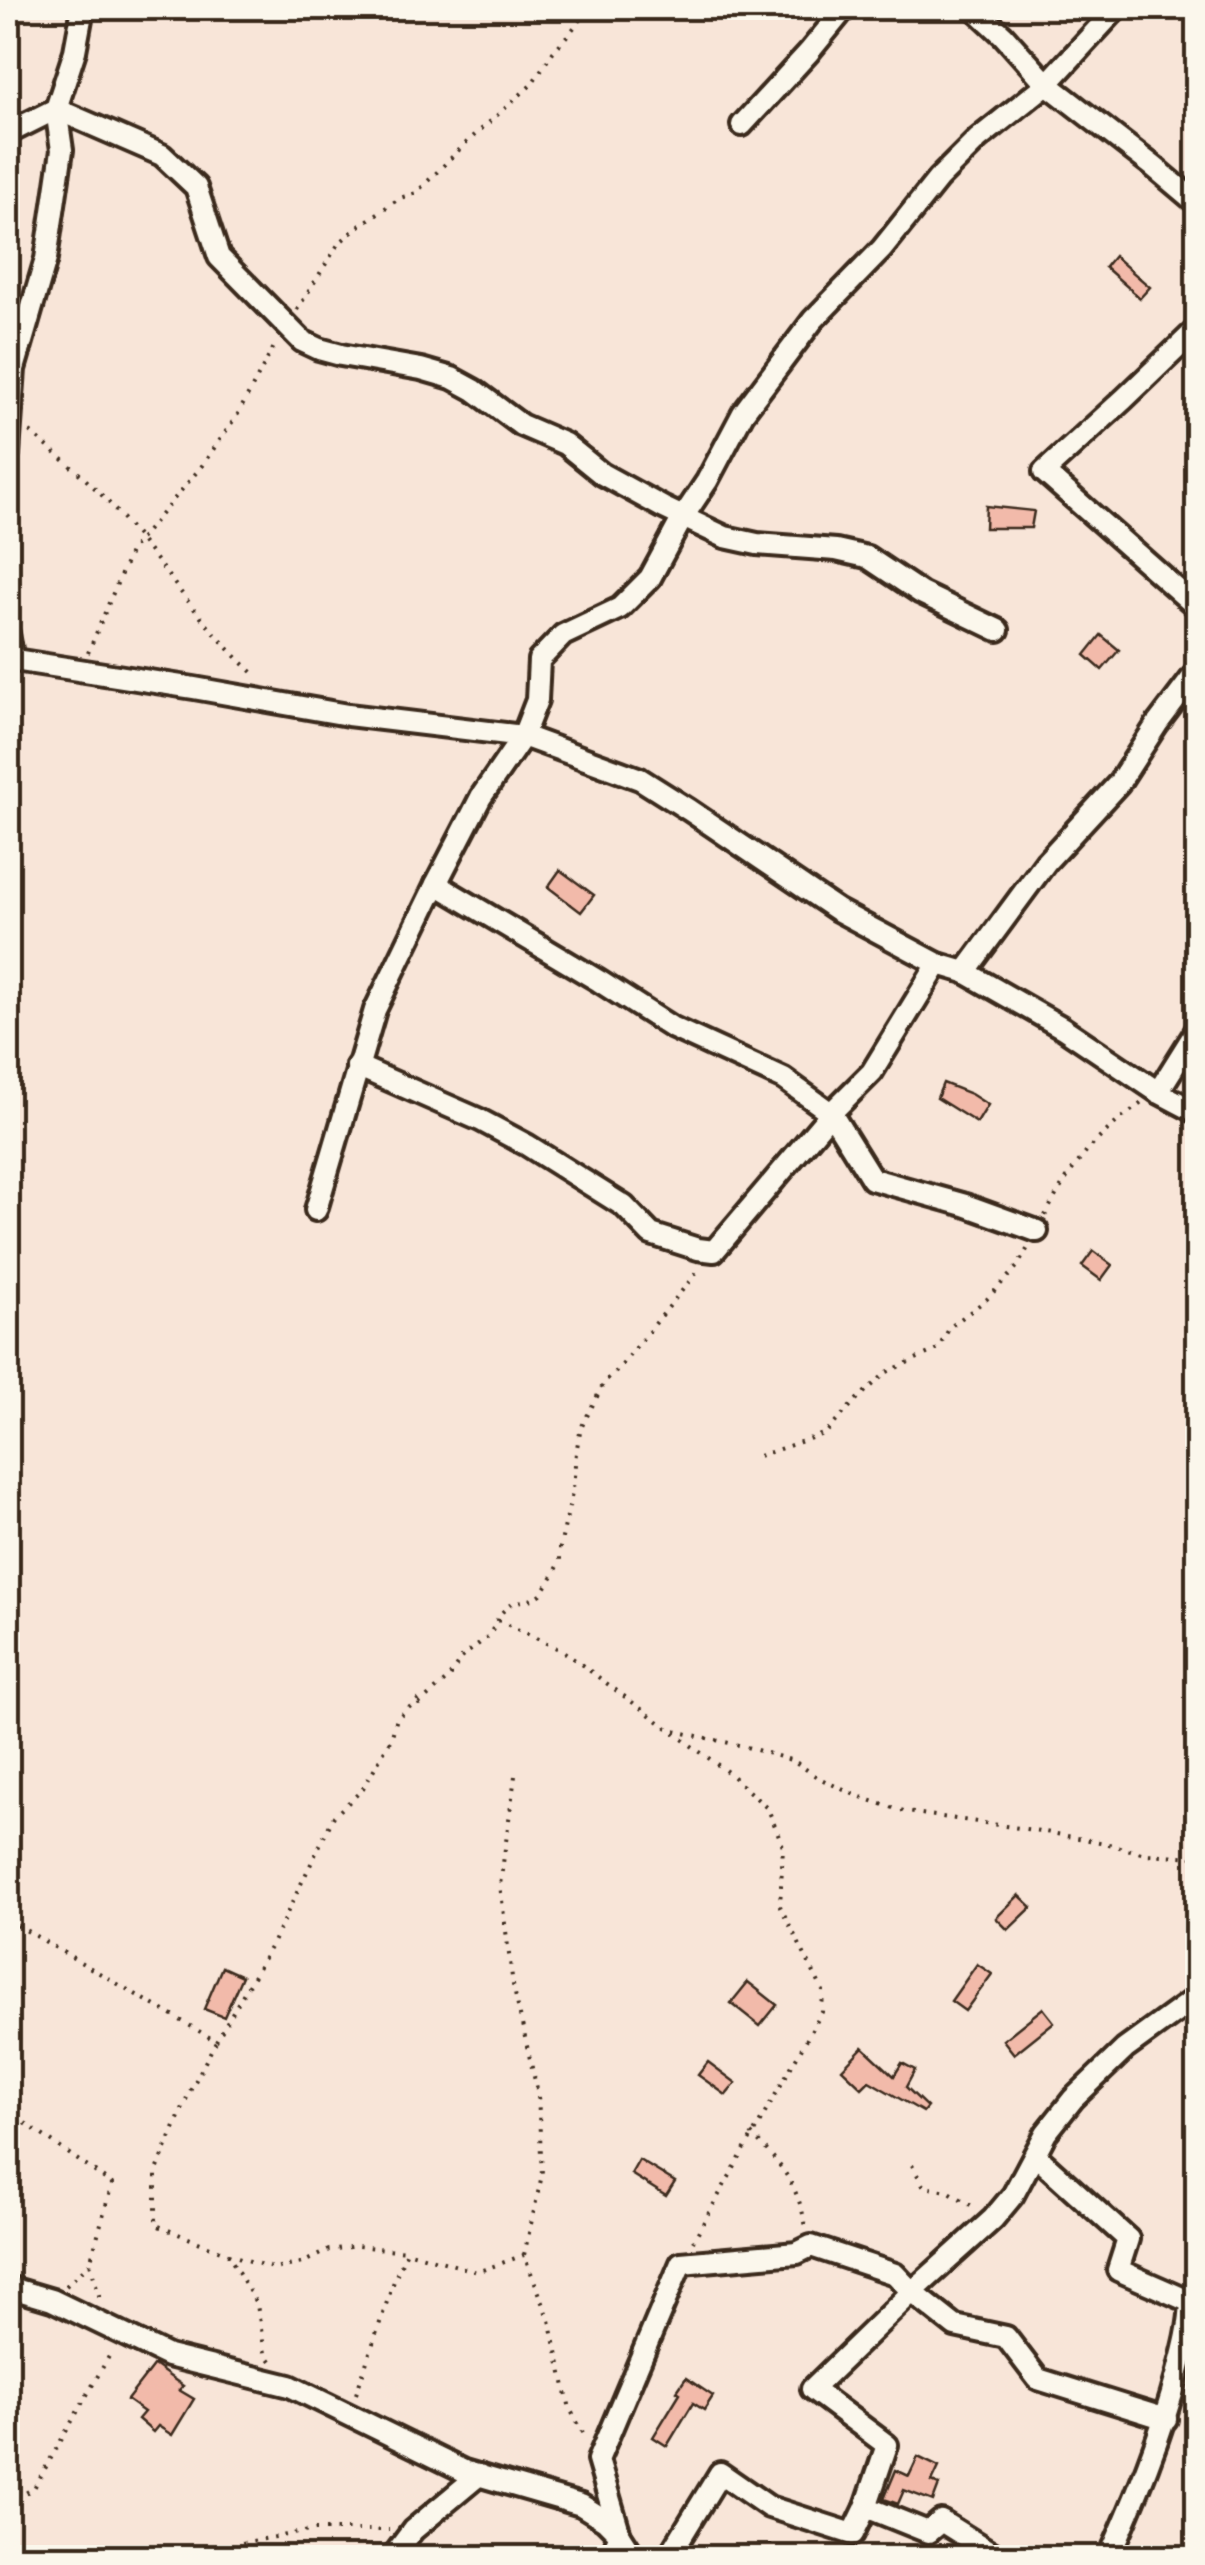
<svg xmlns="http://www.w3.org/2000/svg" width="1205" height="2565" font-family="Caveat,sans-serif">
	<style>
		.building { fill: #f2baaa; stroke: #3b2a1e; stroke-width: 2.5 }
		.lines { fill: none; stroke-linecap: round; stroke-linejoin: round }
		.minor-casing { stroke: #3b2a1e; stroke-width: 28 }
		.path { stroke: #3b2a1e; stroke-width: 4; stroke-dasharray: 2.5 8; stroke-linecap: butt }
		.minor { stroke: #fbf7ec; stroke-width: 20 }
	</style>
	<rect width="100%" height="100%" fill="#f8e5d8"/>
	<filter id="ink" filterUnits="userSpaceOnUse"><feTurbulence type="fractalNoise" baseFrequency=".01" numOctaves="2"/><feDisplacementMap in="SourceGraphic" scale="20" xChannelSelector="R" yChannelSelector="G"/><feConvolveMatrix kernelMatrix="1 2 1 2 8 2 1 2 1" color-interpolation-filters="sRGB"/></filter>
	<g filter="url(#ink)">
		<!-- building -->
		<g class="building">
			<polygon points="1114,256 1150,287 1140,298 1105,267"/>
			<polygon points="986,506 1034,511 1031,528 985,528"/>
			<polygon points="1101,635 1119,650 1102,670 1085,655"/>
			<polygon points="560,870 594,895 581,912 548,887"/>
			<polygon points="943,1083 971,1094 988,1105 977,1123 937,1098"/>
			<polygon points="1093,1251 1112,1265 1101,1280 1082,1266"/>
			<polygon points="1019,1895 1032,1907 1008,1930 996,1918"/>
			<polygon points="977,1964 992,1974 965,2011 951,2001"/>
			<polygon points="222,1967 242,1976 224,2017 204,2009"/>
			<polygon points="748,1982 777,2005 760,2026 731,2003"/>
			<polygon points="1043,2008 1054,2022 1014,2054 1003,2040"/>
			<polygon points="863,2047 894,2076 902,2063 915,2070 906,2087 927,2107 923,2112 869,2081 862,2088 842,2069"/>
			<polygon points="708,2062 736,2083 726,2095 698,2075"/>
			<polygon points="639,2160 675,2182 666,2196 631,2174"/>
			<polygon points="154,2365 183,2386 179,2390 194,2399 172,2435 158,2426 153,2432 138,2419 144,2412 127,2400"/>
			<polygon points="686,2378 713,2396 704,2410 693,2403 667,2446 653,2437 680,2393 677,2391"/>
			<polygon points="918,2457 939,2467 932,2482 939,2485 933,2501 904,2490 898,2504 884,2499 896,2470 909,2476"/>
		</g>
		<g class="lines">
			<defs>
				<g id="minor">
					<polyline points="974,8 1003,35 1047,84 1153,166 1198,204"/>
					<polyline points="742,125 809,52 845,8"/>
					<polyline points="8,133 56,109 162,155 196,187 219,257 302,341 319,349 341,355 421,369 452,378 474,390 521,425 565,444 602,474 664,508 725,537 757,544 836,550 867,557 921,593 998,630"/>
					<polyline points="1198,328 1124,399 1044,472 1198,608"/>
					<polyline points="8,453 14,369 46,259 62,150 56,109 75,51 83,8"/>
					<polyline points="8,634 13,660"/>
					<polyline points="8,659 194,688 348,715 523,736 640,779 689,810 837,910 938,964 965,972 1063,1028 1158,1092 1198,1113"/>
					<polyline points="436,884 599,981 671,1027 784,1079 831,1113 872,1179 965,1205 1037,1231"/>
					<polyline points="965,972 1046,862 1119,783 1157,724 1198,670"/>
					<polyline points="357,1066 480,1120 527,1145 624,1206 651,1234 698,1249 714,1251 831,1113 872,1072 938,964"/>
					<polyline points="1158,1092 1198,1028"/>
					<polyline points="316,1210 375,1010 436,884 481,797 523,736 537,700 539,660 563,635 620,608 650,578 683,517 707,481 743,413 813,320 882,249 938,179 978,139 1047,84 1117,8"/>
					<path d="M 1035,2155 L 1128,2239 L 1118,2270 L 1191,2302 C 1190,2327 1184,2349 1178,2372 C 1161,2437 1136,2497 1109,2558"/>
					<polyline points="8,2287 52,2300 168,2356 290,2386 464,2471 581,2505 605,2520 620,2535 635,2558"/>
					<polyline points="866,2507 928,2532 941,2521 1000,2558"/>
					<polyline points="392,2558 413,2530 479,2475"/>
					<polyline points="610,2558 620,2535 598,2460 681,2263 797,2253 811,2246 895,2274 912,2292 955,2326 1006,2337 1038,2379 1166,2419"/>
					<polyline points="668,2558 720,2473 769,2507 853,2534 866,2507 887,2445 812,2389 912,2292 993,2219 1013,2195 1046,2133 1073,2099 1125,2049 1198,1996"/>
				</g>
			</defs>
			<!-- minor casing -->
			<use href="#minor" class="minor-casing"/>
			<!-- path -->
			<g class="path">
				<polyline points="297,310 339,243 362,224 400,198 416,193 467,142 531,85 553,52 591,8"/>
				<path d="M 30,432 C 60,457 91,481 116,511 C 164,566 203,629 258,677"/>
				<polyline points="88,653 131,550 201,467 238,414 276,343"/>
				<path d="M 1045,1216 C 1070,1167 1096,1135 1142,1103"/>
				<polyline points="759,1456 826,1433 855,1401 887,1372 938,1349 950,1327 987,1299 1017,1267 1029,1246"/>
				<polyline points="498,1620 563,1651 670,1730 743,1746 794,1761 817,1777 850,1793 875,1802 907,1812 1040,1831 1105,1843 1145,1854 1198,1857"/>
				<polyline points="674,1733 729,1773 768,1809 783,1846 780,1906 823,1991 822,2012 693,2241"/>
				<polyline points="515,1776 500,1885 513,1985 538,2094 542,2175 524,2255 550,2320 570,2409 586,2438"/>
				<polyline points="8,1920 216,2041 188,2095 156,2173 156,2225 228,2254 257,2305 265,2353 272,2362"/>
				<polyline points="216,2041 272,1944 334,1816 362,1790 391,1739 397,1718 420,1698 419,1704 448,1679 461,1658 489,1636 500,1614 512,1603 533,1599 541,1594 548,1584 560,1563 560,1547 573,1489 576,1452 581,1428 605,1381 617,1371 701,1267"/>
				<polyline points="8,2111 112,2184 90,2263 101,2302"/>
				<path d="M 751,2134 C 782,2165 797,2183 806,2227"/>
				<polyline points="912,2165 924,2187 948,2191 977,2209"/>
				<polyline points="228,2254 275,2269 302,2263 329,2250 357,2246 407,2251"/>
				<polyline points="66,2286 90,2263"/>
				<polyline points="356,2394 395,2278 407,2251 477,2272 524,2255"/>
				<polyline points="8,2503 34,2488 112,2351"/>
				<polyline points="228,2558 241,2543 315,2530 389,2530"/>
			</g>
			<!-- minor -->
			<use href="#minor" class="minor"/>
		</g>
	</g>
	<!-- margin -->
	<rect width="1205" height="2565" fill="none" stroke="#fbf7ec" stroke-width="40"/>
	<rect x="20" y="20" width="1165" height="2525" fill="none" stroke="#3b2a1e" stroke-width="4" filter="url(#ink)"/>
</svg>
